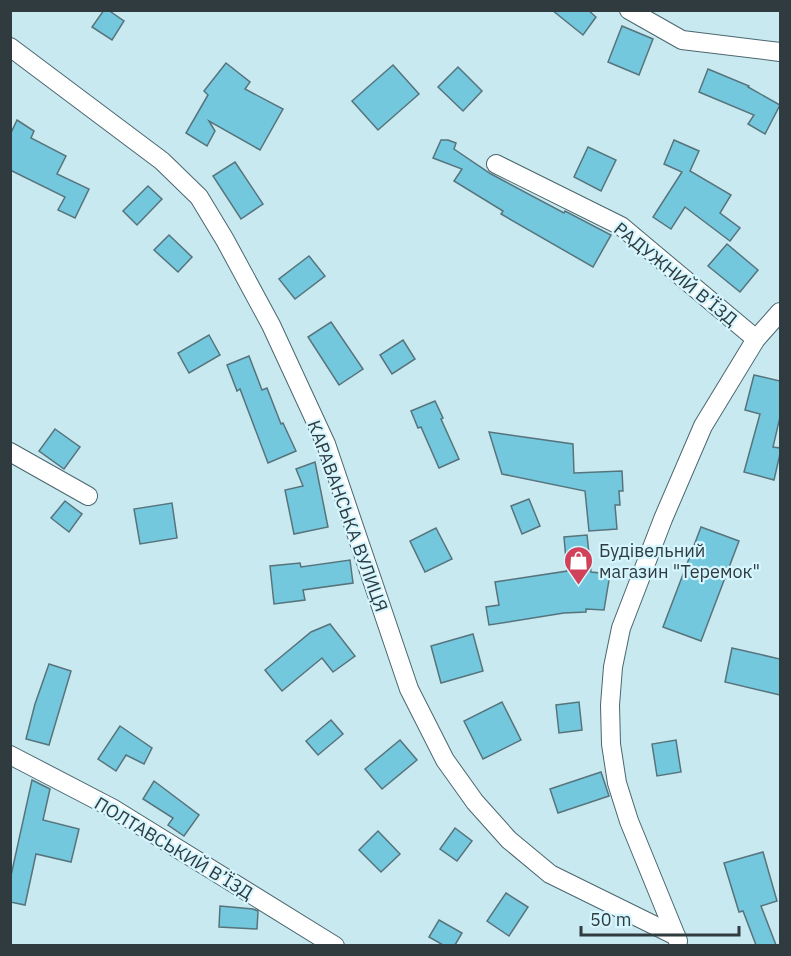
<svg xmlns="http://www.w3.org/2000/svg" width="791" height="956" font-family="'IBM Plex Sans',sans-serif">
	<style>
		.building { fill: #73c8de; stroke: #57747c; stroke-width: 1.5 }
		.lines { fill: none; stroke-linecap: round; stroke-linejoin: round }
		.street-casing { stroke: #4a666e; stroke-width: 20 }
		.street { stroke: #fff; stroke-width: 18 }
		.labels { text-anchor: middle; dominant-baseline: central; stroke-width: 4.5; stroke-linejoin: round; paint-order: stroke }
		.street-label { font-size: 18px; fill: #2f3b3e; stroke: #d6f6ff }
		.poi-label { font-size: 18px; fill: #2f3b3e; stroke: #d6f6ff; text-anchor: start }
	</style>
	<rect width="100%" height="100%" fill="#c9e9f1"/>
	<!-- building -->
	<g class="building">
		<polygon points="104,10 108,10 124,21 112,40 92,27"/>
		<polygon points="552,10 588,10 596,17 583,35"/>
		<polygon points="622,26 653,39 639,75 608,62"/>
		<polygon points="226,63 250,82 245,89 283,109 260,150 209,121 215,131 207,146 186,133 208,95 204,91"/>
		<polygon points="393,65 419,94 378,130 352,101"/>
		<polygon points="458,67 482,91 463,111 438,87"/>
		<polygon points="708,69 749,86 748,87 780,105 765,134 748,124 754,115 699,92"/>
		<polygon points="17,120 34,131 31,138 66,156 57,174 89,189 75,218 58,210 65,197 10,170 10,135"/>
		<polygon points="441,140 448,140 456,143 454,149 491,174 564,213 565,211 611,235 593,267 501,214 503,211 454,181 462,169 433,158"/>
		<polygon points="674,140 699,151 690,171 731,195 720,213 740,228 730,241 685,207 671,229 653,217 682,172 664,164"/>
		<polygon points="588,147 616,160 601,191 574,177"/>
		<polygon points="235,162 263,204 241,219 213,176"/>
		<polygon points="148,186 162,199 137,225 123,211"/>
		<polygon points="169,235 192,257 178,272 154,250"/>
		<polygon points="727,244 758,270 740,292 708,266"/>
		<polygon points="309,256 325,276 295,299 279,279"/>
		<polygon points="331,322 363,369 339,385 308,337"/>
		<polygon points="209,335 220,355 189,373 178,353"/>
		<polygon points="403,340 415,359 392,374 380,355"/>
		<polygon points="249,356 262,390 267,388 281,424 283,423 296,451 268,463 240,389 237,391 227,365"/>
		<polygon points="754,375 780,381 780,417 773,447 780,448 780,454 774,480 744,472 760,414 745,410"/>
		<polygon points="435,401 443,418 441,419 459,459 439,468 421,427 418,428 411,411"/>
		<polygon points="55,429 80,447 64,469 39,451"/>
		<polygon points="489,432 573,444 574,473 622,471 623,491 619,491 620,505 615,505 617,529 589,531 585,491 502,474"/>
		<polygon points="315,462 328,527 294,534 285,490 303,486 296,469"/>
		<polygon points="529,499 540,526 522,534 511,506"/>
		<polygon points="65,501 82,514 69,532 51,518"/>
		<polygon points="172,503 177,538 140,544 134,509"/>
		<polygon points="701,527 739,541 701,641 663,627"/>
		<polygon points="436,528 452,559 425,572 410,541"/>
		<polygon points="587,535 591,572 610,574 604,610 586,609 586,612 564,613 489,625 486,607 499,605 495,582 567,571 564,537"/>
		<polygon points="350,560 353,583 303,590 305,600 274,604 270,566 300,563 301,567"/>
		<polygon points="330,624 355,656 333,672 322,658 282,691 265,670 311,632"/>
		<polygon points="473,634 483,671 441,683 431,646"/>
		<polygon points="732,648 780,659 780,695 725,682"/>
		<polygon points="49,664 71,671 49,745 26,739 35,704"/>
		<polygon points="502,702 521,740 483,759 464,721"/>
		<polygon points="579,702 582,730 559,733 556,705"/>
		<polygon points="331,720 343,734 318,755 306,741"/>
		<polygon points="120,726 152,748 144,764 126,755 116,771 98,759"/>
		<polygon points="400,740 417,760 382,789 365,769"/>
		<polygon points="676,740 681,772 657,776 652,744"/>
		<polygon points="601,772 609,796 558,813 550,789"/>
		<polygon points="32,780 50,789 43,820 79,829 71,862 36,854 25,905 10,902 10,880"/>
		<polygon points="154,781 199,815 184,836 168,825 173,818 143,799"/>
		<polygon points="455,828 472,841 457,861 440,849"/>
		<polygon points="378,831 400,854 381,872 359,850"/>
		<polygon points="763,852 777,901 761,906 776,945 756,945 743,911 739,912 724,863"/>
		<polygon points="506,893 528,907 509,936 487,921"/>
		<polygon points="220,906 253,909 258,911 257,929 219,927"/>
		<polygon points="439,920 462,933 455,945 443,945 429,937"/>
	</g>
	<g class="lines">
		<defs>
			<g id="street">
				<polyline points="629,10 682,40 780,52"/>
				<polyline points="10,47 162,161 199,197 225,240 271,325 326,444 409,689 445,760 475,802 509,840 550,874 676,936"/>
				<polyline points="496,164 621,226 756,339"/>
				<polyline points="10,452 88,496"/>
				<polyline points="10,755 112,808 335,946"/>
				<polyline points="678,941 629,821 617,783 611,744 610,705 613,667 621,628 663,519 703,426 756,339 780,312"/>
			</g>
		</defs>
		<!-- street casing -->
		<use href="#street" class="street-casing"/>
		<!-- street -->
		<use href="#street" class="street"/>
	</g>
	<!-- icons -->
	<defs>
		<symbol id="shop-pin" viewBox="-11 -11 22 30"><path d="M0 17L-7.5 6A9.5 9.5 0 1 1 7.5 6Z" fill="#d14159" stroke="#d6f6ff"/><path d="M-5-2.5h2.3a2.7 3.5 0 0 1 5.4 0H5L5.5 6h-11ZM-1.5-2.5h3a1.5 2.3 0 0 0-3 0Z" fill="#fff"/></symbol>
	</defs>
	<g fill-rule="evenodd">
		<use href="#shop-pin" x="562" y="544" width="33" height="45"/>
	</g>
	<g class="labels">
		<!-- street labels -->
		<g class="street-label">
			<text transform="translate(676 274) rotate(39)">РАДУЖНИЙ В’ЇЗД</text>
			<text transform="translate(348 516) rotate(70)">КАРАВАНСЬКА ВУЛИЦЯ</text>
			<text transform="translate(174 848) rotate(31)">ПОЛТАВСЬКИЙ В’ЇЗД</text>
		</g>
		<!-- poi labels -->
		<g class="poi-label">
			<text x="599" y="550">Будівельний<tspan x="599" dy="21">магазин "Теремок"</tspan></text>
		</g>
	</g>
	<!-- border -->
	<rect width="791" height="956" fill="none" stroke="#2f3b3e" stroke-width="24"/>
	<!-- scale -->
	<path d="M581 926v9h158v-9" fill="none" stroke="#2f3b3e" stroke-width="3"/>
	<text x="590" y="926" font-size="18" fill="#2f3b3e" stroke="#d6f6ff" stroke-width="4.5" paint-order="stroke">50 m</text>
</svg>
